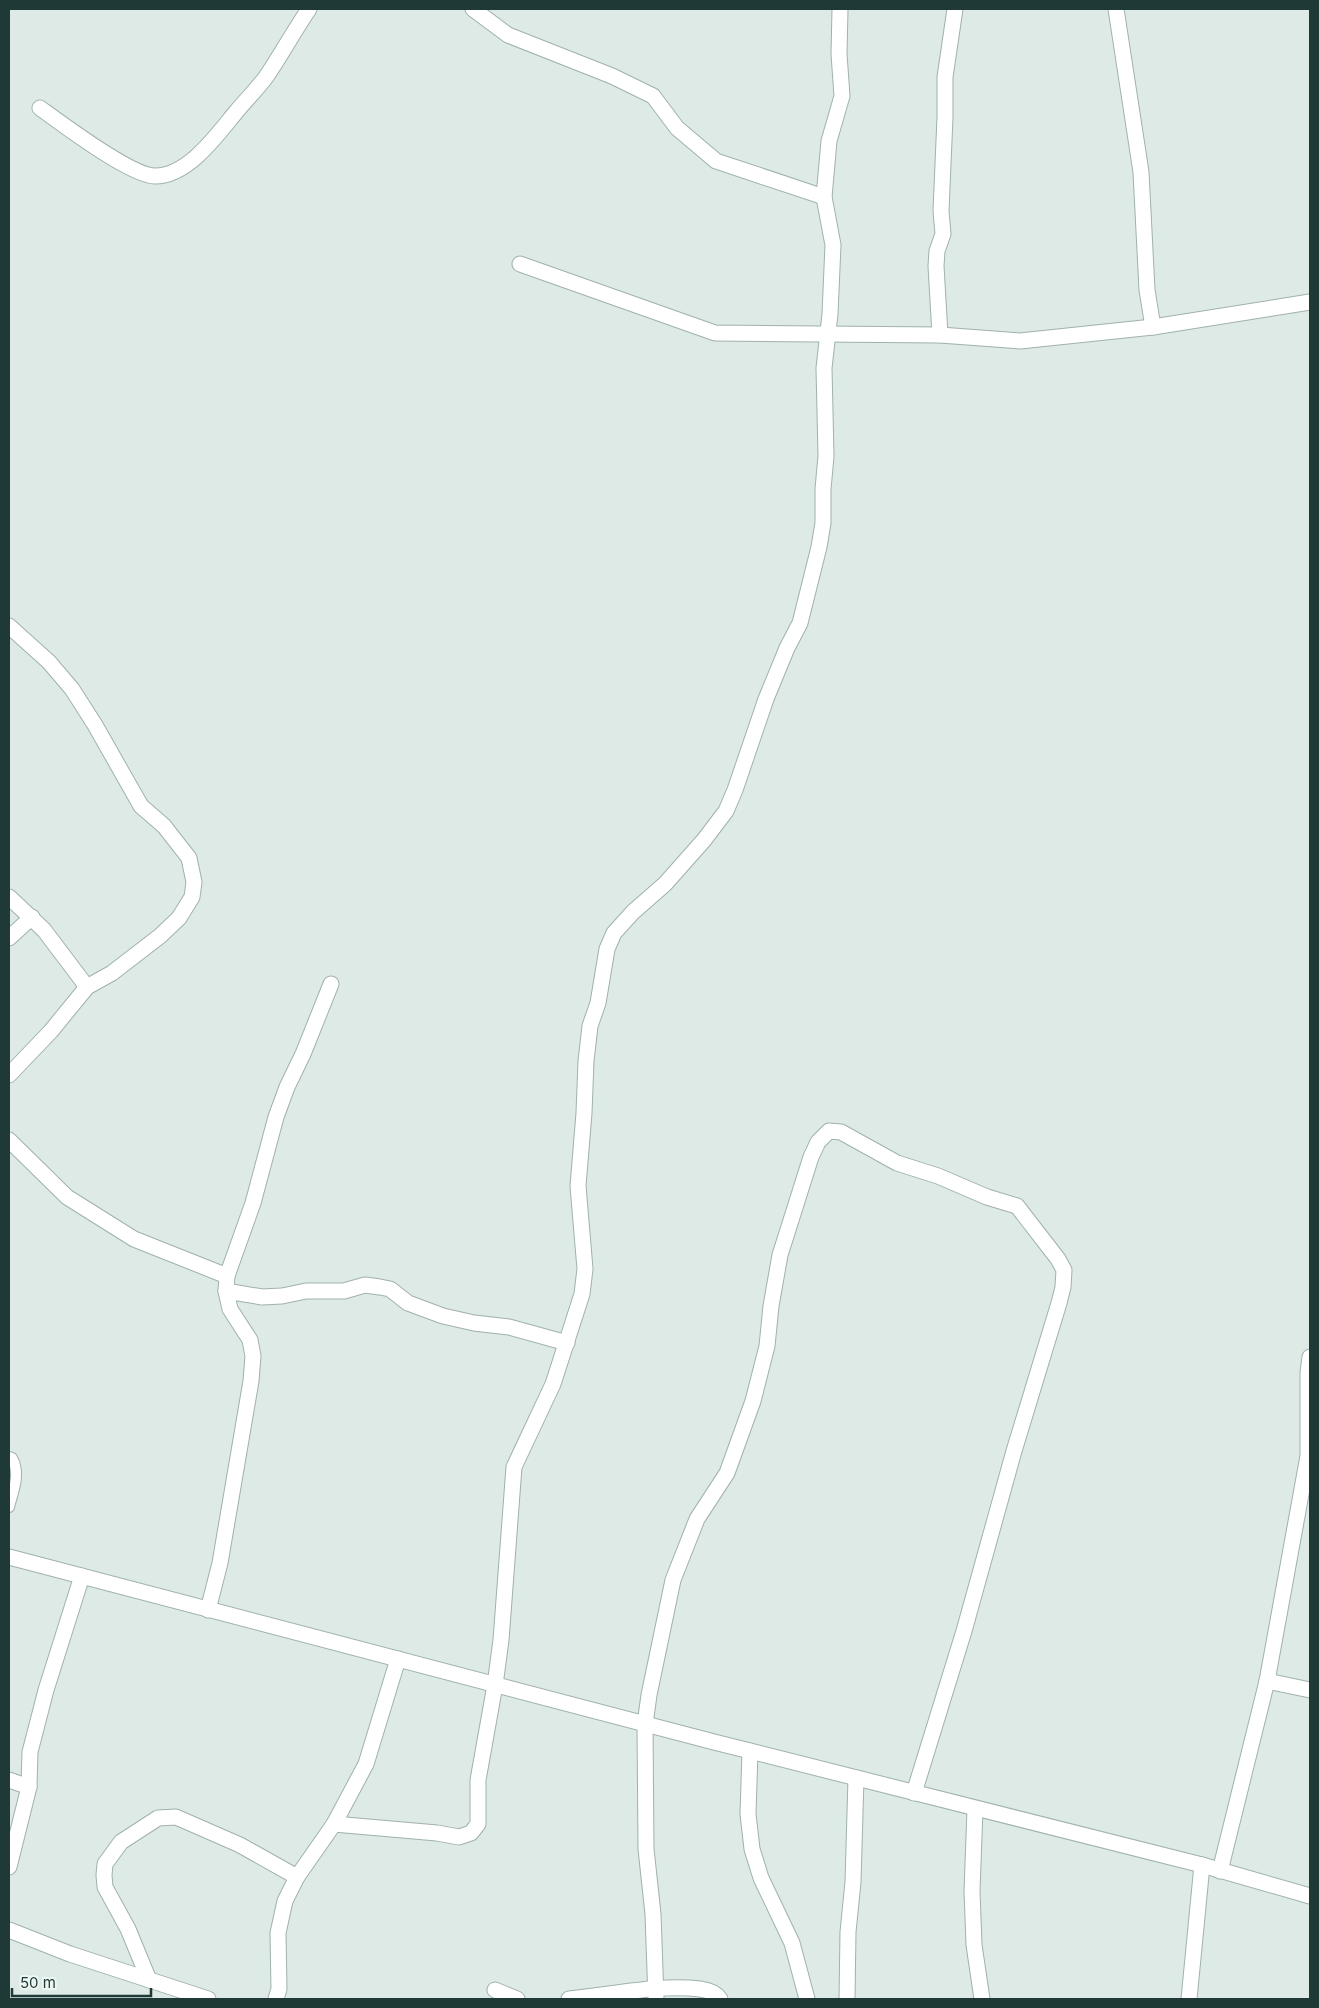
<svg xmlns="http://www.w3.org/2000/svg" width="1319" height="2008" font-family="Inter,sans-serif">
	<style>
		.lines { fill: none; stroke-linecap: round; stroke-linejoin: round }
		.service-casing { stroke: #a0b1ae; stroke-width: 12 }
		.minor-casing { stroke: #a0b1ae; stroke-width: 17 }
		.tertiary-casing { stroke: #a0b1ae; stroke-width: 17 }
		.service { stroke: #fff; stroke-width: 10 }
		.minor { stroke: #fff; stroke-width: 15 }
		.tertiary { stroke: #fff; stroke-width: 15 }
	</style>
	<rect width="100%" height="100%" fill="#ddeae6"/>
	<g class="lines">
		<defs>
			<path id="service" d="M 9,1457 L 12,1458 C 21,1474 13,1491 9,1507"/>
			<g id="minor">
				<polyline points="473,9 508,35 612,76 653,96 677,128 716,161 824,197"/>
				<polyline points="1116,9 1141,172 1147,290 1153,327"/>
				<path d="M 40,108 C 62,124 131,176 155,176 C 188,176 217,135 236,112 C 246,100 257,89 266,77 C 281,55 294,31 309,9"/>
				<polyline points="520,264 715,333 940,335 1020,341 1153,327 1310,302"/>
				<polyline points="940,335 936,266 937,251 943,234 941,211 945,117 945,77 955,9"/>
				<polyline points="9,626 49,662 72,689 95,725 141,806 164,826 189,858 194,882 192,897 179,918 160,936 112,973 87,987 51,1031 9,1075"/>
				<polyline points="9,897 44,930 87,987"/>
				<polyline points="9,938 32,917"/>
				<polyline points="9,1140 67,1197 134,1239 227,1276"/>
				<polyline points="226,1291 262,1297 282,1296 306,1291 344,1291 365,1285 380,1287 390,1289 408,1303 443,1316 474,1323 509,1327 567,1343"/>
				<polyline points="208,1610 220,1563 228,1516 251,1381 253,1356 250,1340 230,1309 226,1291 227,1276 253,1203 276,1117 287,1087 303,1054 331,984"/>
				<polyline points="1267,1681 1310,1690"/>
				<polyline points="750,1751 748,1814 752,1849 761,1878 792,1943 807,1999"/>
				<polyline points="9,1780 29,1787"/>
				<polyline points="975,1809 972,1891 974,1945 982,1999"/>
				<polyline points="334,1824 437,1833 459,1837 471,1833 478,1824 478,1780 495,1685 501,1640 514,1467 553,1384 582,1294 585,1269 578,1186 584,1113 586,1061 590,1026 598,1003 607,949 614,933 633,912 665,884 704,840 726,811 735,790 766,699 787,648 800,623 819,547 823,523 823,489 826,456 824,368 830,314 833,245 824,197 829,141 842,96 839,54 840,9"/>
				<polyline points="9,1867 29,1787 30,1752 46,1690 82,1576"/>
				<polyline points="1220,1871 1267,1681 1308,1456 1308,1372 1310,1357"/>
				<polyline points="9,1930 70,1954 208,1999"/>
				<polyline points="149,1980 128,1929 105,1887 104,1875 105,1864 121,1842 158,1818 176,1817 240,1845 297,1877"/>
				<polyline points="495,1990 517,1999"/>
				<polyline points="276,1999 279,1989 278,1933 285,1901 297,1877 334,1824 366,1764 398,1659"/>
				<path d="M 569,1999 C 610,1995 659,1984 700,1989 C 708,1990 716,1993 720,1999"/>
				<polyline points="656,1999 653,1914 646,1849 645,1724 649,1695 673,1580 697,1519 727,1473 753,1401 767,1346 771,1306 780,1255 811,1157 818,1142 829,1131 841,1132 897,1163 938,1176 987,1197 1017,1206 1058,1259 1064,1270 1063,1287 1059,1303 1014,1451 964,1631 914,1793"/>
				<polyline points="847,1999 848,1932 853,1882 856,1778"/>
				<polyline points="1189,1999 1202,1865"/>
			</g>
			<polyline id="tertiary" points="9,1557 714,1742 1202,1865 1310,1896"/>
		</defs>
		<!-- service casing -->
		<use href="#service" class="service-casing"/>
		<!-- minor casing -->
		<use href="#minor" class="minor-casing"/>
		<!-- tertiary casing -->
		<use href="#tertiary" class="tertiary-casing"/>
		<!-- service -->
		<use href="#service" class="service"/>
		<!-- minor -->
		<use href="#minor" class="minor"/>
		<!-- tertiary -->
		<use href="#tertiary" class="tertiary"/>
	</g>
	<!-- border -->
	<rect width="1319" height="2008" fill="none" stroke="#1e3936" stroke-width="20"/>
	<!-- scale -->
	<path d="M12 1988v8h139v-8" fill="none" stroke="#1e3936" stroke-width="2.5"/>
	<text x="20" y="1988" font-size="15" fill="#1e3936" stroke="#edf6f3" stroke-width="4" paint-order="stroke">50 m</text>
</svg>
